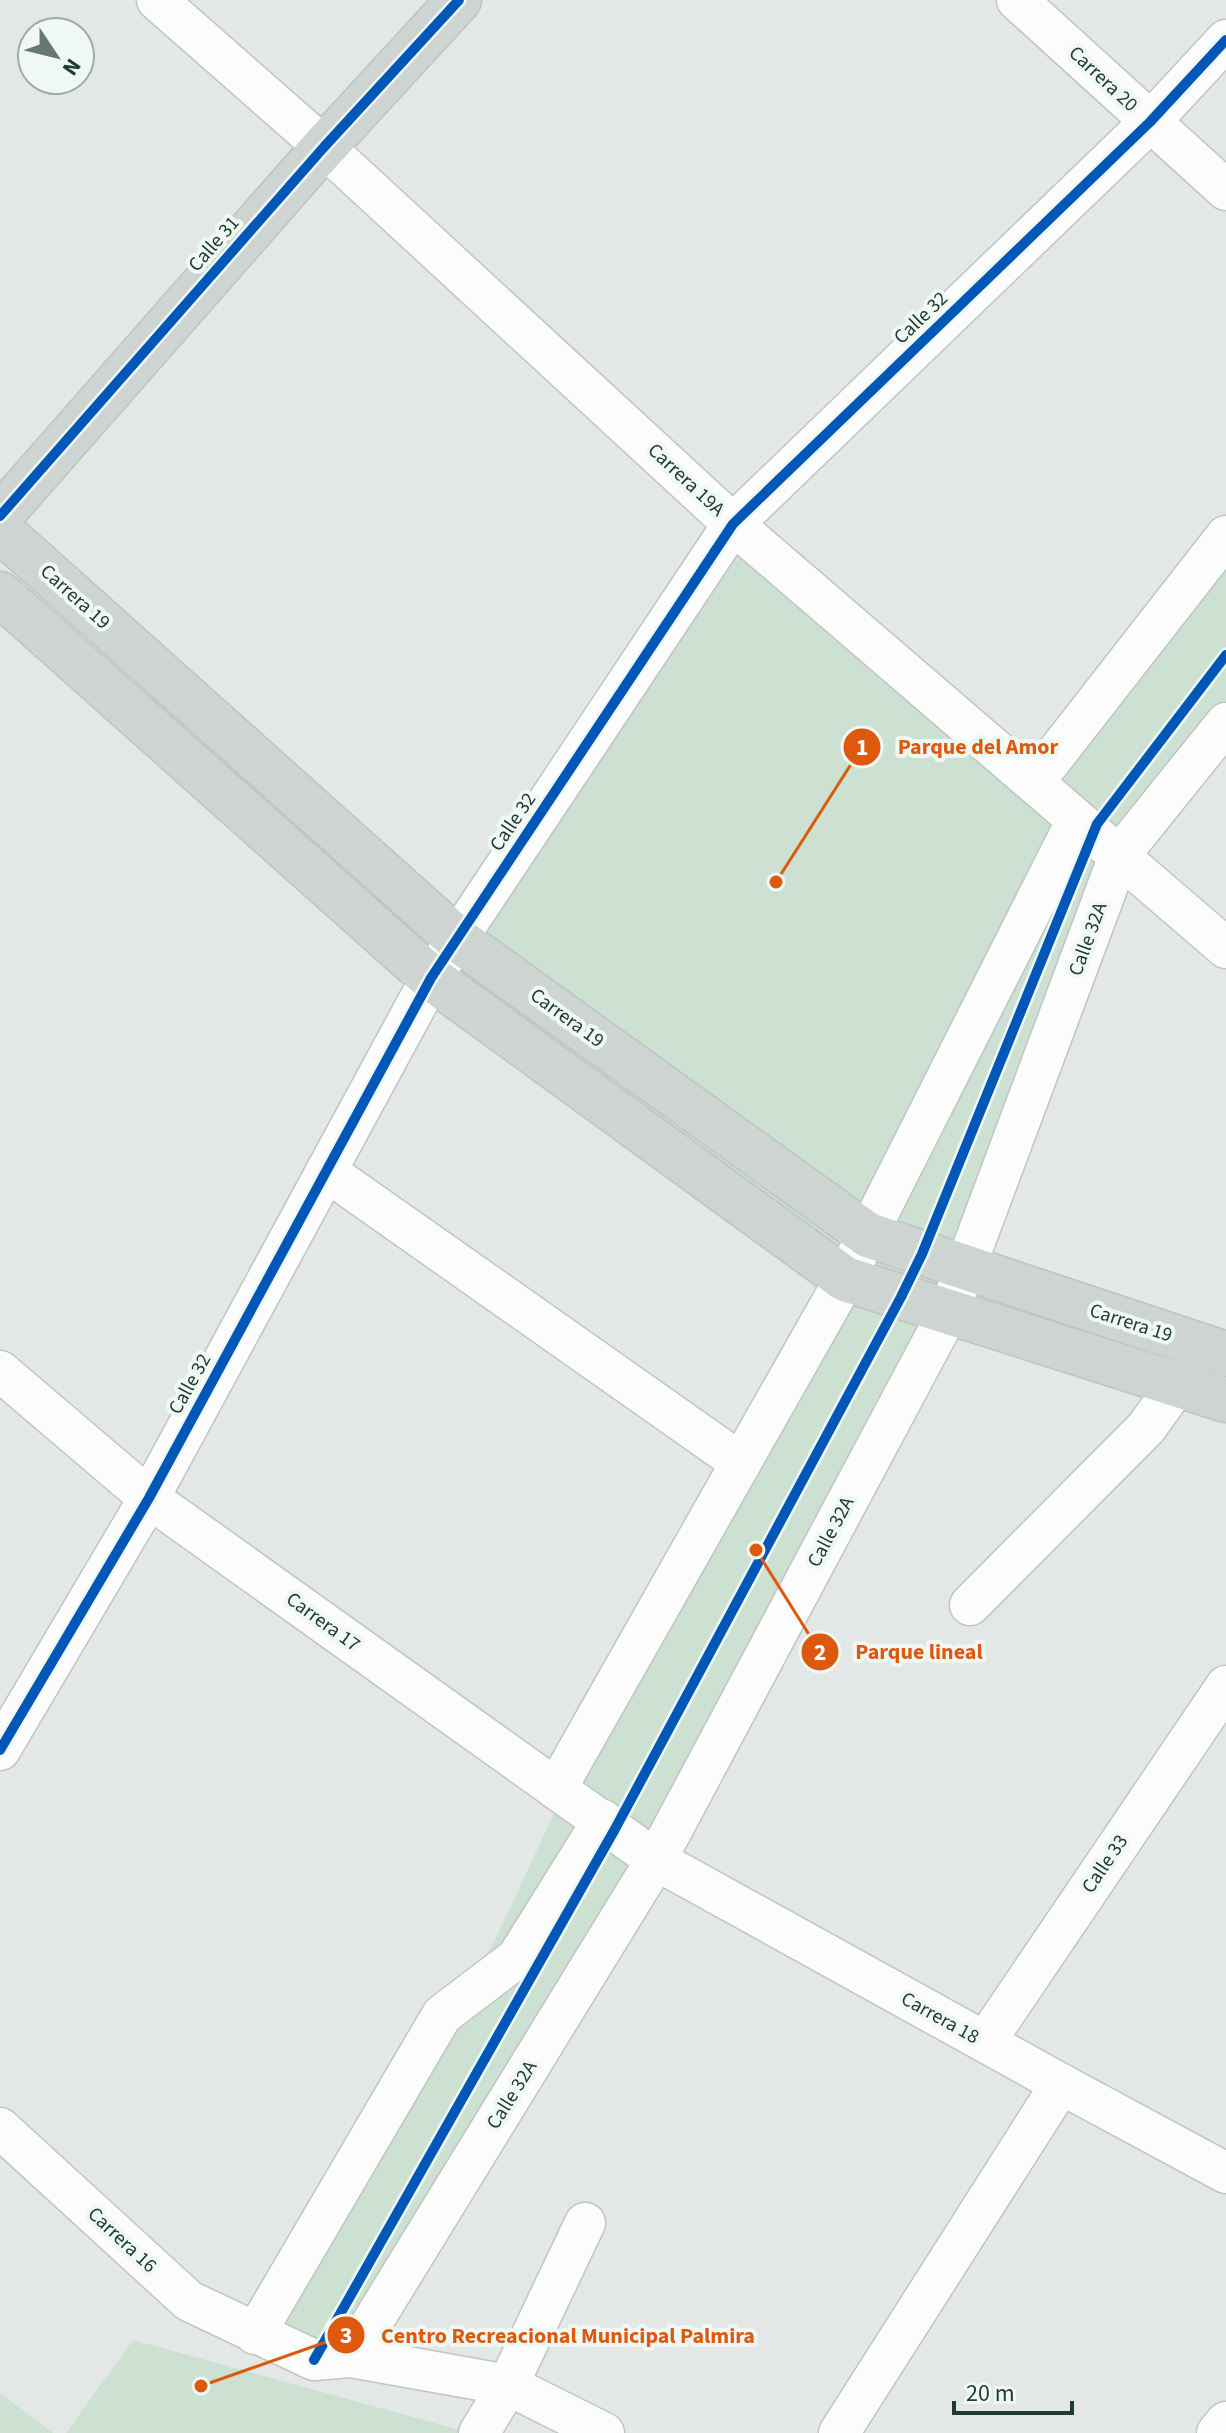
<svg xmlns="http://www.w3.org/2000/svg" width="1226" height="2433" font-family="'Source Sans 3',sans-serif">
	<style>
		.green { fill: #cce1d2 }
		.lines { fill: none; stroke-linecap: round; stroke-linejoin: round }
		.minor-casing { stroke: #c0c5c3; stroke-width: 43 }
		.major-casing { stroke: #bcc5c2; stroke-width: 47 }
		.minor { stroke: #fbfcfb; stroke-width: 40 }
		.major { stroke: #cdd4d2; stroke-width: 44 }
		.cycleway-casing { stroke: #f0f8f4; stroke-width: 15 }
		.cycleway { stroke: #0057b8; stroke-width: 10 }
		.labels { text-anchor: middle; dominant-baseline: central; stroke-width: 8; stroke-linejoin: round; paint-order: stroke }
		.street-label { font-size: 20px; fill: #213b34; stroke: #f0f8f4 }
		.leader { fill: none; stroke: #de580e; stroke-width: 3 }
		.callout-dot { fill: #de580e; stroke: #f0f8f4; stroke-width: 3 }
		.mark-label { font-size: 24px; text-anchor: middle; font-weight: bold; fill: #fff }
		.callout-label { font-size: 22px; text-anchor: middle; font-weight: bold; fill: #de580e; stroke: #f0f8f4; stroke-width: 8; stroke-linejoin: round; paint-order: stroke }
	</style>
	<rect width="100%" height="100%" fill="#e3e8e6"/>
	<!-- green -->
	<g class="green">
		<polygon points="1226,536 1226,723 1119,856 967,1269 351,2357 255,2334 442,2015 493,1944 558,1805 838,1264 439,979 457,949 865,1240 1077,820 1034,782"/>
		<polygon points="736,541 1063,824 867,1215 481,940"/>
		<polygon points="133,2340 471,2433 66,2433"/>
		<polygon points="0,2393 53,2433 0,2433"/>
	</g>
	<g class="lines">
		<defs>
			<g id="minor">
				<polyline points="157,0 324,147 733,524 1226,948"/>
				<polyline points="1017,0 1226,190"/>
				<polyline points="1034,782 1226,536"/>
				<polyline points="326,1171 741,1463"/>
				<polyline points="0,1371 149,1498 656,1860 1061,2084 1226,2173"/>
				<polyline points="970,1605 1146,1428 1177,1385"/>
				<polyline points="0,1750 149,1498 431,978 733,524 1150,122 1226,40"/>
				<polyline points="556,1789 845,1279 1077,820"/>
				<polyline points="985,2042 1226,1686"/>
				<polyline points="0,2128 189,2301 314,2360 351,2357 508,2385 604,2433"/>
				<polyline points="255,2334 442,2015 517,1958 603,1820"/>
				<polyline points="351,2357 656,1860 949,1311 1119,856 1226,723"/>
				<polyline points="479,2433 508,2385 585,2223"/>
				<polyline points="839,2433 1061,2084"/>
				<polyline points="1217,2433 1226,2422"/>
			</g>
			<g id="major">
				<polyline points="0,516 324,147 459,0"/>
				<polyline points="0,530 457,939 868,1235 1226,1354"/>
				<polyline points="0,594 431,978 845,1279 1226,1400"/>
			</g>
		</defs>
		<!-- minor casing -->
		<use href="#minor" class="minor-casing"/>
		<!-- major casing -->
		<use href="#major" class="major-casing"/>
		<!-- minor -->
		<use href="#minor" class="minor"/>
		<!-- major -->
		<use href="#major" class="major"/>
		<defs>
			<g id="cycleway">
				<polyline points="0,516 324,147 459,0"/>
				<polyline points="0,1750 149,1498 431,978 733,524 1150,122 1226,40"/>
				<polyline points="314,2360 615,1829 901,1297 922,1254 1097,824 1226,655"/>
			</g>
		</defs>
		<!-- cycleway casing -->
		<use href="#cycleway" class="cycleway-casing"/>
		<!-- cycleway -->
		<use href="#cycleway" class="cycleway"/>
	</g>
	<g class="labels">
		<!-- street labels -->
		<g class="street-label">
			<text transform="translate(1103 79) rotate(43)">Carrera 20</text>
			<text transform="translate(214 244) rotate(-49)">Calle 31</text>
			<text transform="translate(921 318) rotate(-44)">Calle 32</text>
			<text transform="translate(686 480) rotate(43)">Carrera 19A</text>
			<text transform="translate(75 597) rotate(42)">Carrera 19</text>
			<text transform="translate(513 822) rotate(-56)">Calle 32</text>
			<text transform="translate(1088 939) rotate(-70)">Calle 32A</text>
			<text transform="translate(567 1018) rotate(36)">Carrera 19</text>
			<text transform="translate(1131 1323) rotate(18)">Carrera 19</text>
			<text transform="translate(190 1384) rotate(-61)">Calle 32</text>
			<text transform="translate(831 1532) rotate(-62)">Calle 32A</text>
			<text transform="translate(323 1622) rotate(36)">Carrera 17</text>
			<text transform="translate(1105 1864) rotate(-56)">Calle 33</text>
			<text transform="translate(940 2018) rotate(29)">Carrera 18</text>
			<text transform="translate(512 2095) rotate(-58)">Calle 32A</text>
			<text transform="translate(122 2240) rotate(43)">Carrera 16</text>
		</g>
	</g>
	<!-- callouts -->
	<path class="leader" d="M776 882L862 747M756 1550L820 1652M201 2386L346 2335"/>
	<g class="callout-dot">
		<circle cx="776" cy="882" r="8"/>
		<circle cx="756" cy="1550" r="8"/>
		<circle cx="201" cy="2386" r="8"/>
		<circle cx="862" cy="747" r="20"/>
		<circle cx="820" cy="1652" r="20"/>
		<circle cx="346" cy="2335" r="20"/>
	</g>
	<g class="mark-label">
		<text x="862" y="755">1</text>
		<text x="820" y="1660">2</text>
		<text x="346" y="2343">3</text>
	</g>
	<g class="callout-label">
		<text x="978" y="754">Parque del Amor</text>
		<text x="919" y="1659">Parque lineal</text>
		<text x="568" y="2343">Centro Recreacional Municipal Palmira</text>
	</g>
	<!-- north arrow -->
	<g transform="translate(56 56) rotate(125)"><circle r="38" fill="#f0f8f4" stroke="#9daca7" stroke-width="2"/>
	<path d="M0-6L14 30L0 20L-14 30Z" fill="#657872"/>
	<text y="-12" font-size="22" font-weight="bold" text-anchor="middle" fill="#213b34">N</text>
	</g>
	<!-- scale -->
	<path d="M954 2401v12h118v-12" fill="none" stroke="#213b34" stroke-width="4"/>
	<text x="966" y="2401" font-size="24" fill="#213b34" stroke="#f0f8f4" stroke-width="6" paint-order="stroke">20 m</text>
</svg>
